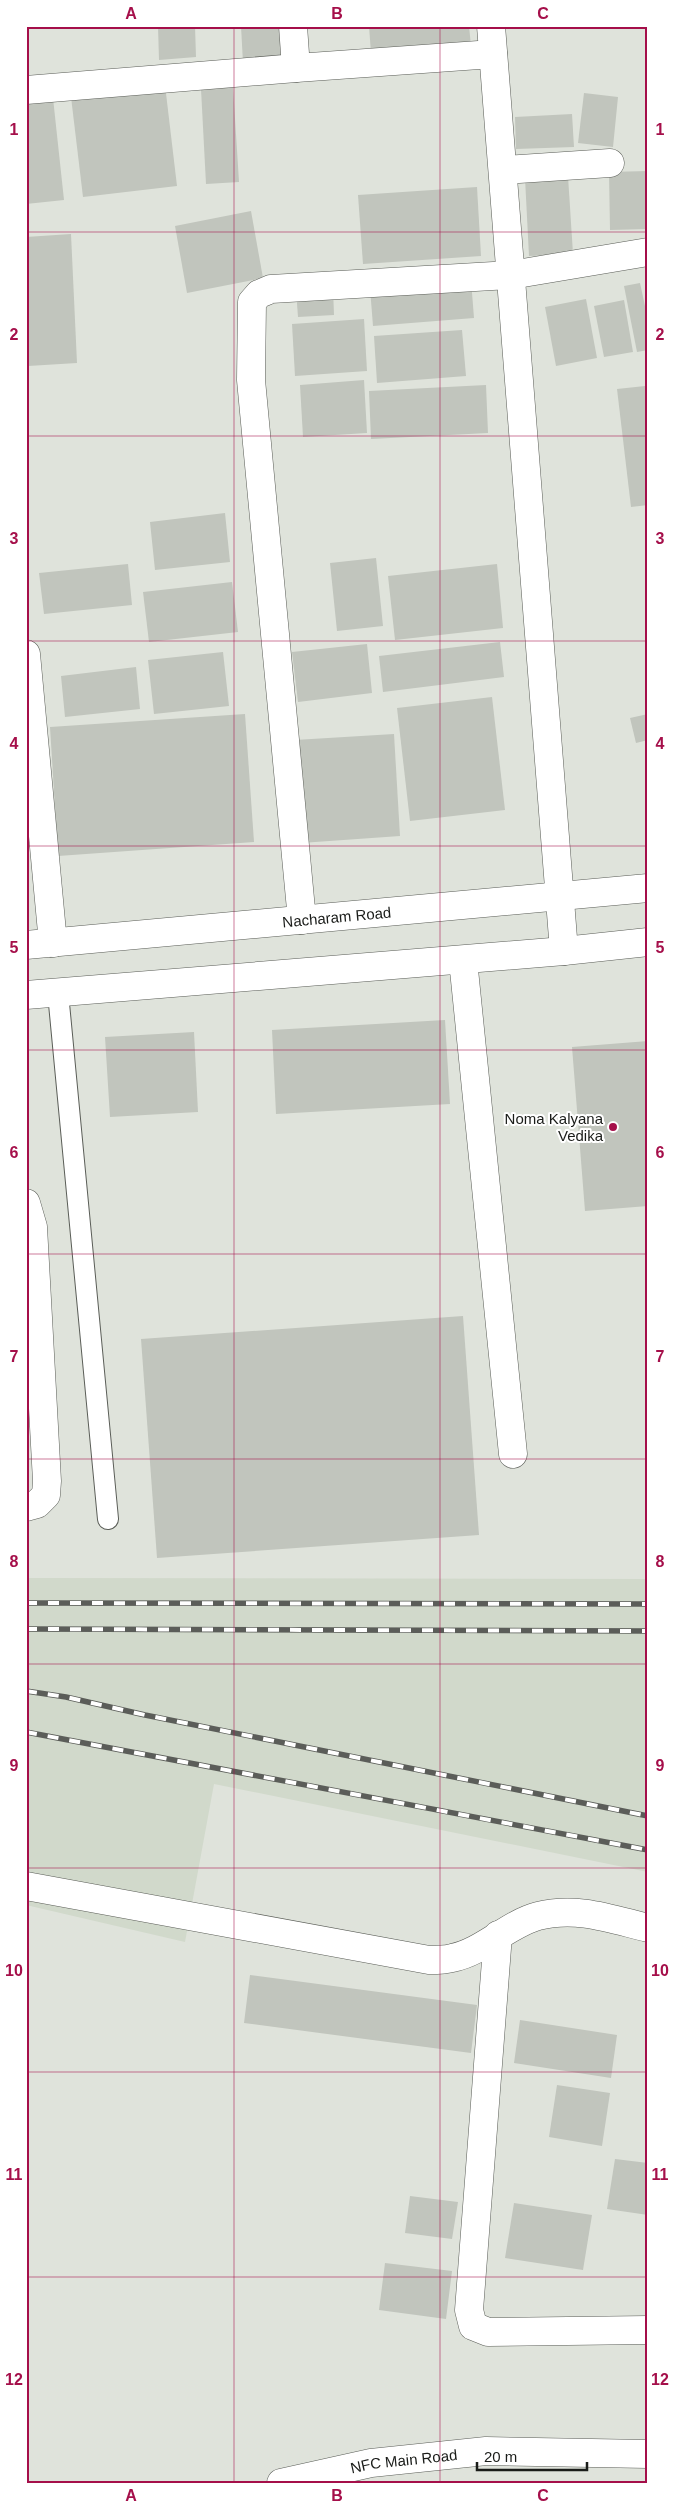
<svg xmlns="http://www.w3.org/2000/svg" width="674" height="2509" font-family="Arial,sans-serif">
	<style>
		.built { fill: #d1d9cb }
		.building { fill: #c1c5bd }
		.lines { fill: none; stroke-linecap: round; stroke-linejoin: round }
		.service-casing { stroke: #5a5d57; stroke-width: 22 }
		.minor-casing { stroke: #5a5d57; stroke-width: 29 }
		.secondary-casing { stroke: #5a5d57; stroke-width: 29 }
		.service { stroke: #fff; stroke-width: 20 }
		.minor { stroke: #fff; stroke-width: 28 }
		.secondary { stroke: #fff; stroke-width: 28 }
		.rail-casing { stroke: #5b5d59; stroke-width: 5.5 }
		.rail { stroke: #fff; stroke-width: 4; stroke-dasharray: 11; stroke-linecap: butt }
		.grid { fill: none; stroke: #a50f4a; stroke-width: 1; stroke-opacity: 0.55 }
		.poi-dot { fill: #a50f4a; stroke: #fff; stroke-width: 2 }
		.labels { text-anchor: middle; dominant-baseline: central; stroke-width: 4; stroke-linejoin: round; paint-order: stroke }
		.street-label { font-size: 15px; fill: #1a1c19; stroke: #fff }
		.poi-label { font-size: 15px; fill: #1a1c19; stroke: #fff; text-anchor: end }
		.neatline { fill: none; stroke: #a50f4a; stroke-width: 2 }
		.grid-label { font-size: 16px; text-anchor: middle; font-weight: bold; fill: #a50f4a }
	</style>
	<rect width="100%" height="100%" fill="#dfe3db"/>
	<!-- built -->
	<polygon class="built" points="26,1578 648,1579 648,1872 214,1784 185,1942 26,1905"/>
	<!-- building -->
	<g class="building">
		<polygon points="158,26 195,26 196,57 159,60"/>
		<polygon points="241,26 284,26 286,60 243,63"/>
		<polygon points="369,26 469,26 471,46 371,53"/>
		<polygon points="165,85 177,186 83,197 71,97"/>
		<polygon points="233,87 239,182 206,184 201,89"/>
		<polygon points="584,93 618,97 613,147 578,143"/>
		<polygon points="53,98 64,200 26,204 26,101"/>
		<polygon points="572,114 574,147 516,149 515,117"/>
		<polygon points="648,171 648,229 610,230 609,172"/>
		<polygon points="568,176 573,254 529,256 525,178"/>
		<polygon points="477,187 481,256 363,264 358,195"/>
		<polygon points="251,211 263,278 187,293 175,226"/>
		<polygon points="71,234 77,363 28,366 26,360 26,237"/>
		<polygon points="471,280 474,318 373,326 370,288"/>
		<polygon points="640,283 648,320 648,350 637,352 624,286"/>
		<polygon points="333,288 334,315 298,317 296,290"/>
		<polygon points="586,299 597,358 556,366 545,307"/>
		<polygon points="624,300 633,352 604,357 594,306"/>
		<polygon points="364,319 367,371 295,376 292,324"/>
		<polygon points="462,330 466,376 377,383 374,336"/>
		<polygon points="364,380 367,433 303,437 300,385"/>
		<polygon points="486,385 488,433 371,439 369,391"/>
		<polygon points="645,386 648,410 648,505 631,507 617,389"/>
		<polygon points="225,513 230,562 155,570 150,522"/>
		<polygon points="376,558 383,626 337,631 330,563"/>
		<polygon points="128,564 132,605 44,614 39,573"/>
		<polygon points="497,564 503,628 395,640 388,576"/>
		<polygon points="232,582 238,632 149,642 143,592"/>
		<polygon points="500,642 504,677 383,692 379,656"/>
		<polygon points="367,644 372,693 298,702 292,652"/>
		<polygon points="223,652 229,706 154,714 148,660"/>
		<polygon points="136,667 140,709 65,717 61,676"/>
		<polygon points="492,697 505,810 410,821 397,708"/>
		<polygon points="245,714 254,842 58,856 50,727"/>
		<polygon points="648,714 648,740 636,743 630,718"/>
		<polygon points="394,734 400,836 301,843 295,740"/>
		<polygon points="445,1020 450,1104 276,1114 272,1030"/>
		<polygon points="194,1032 198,1112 110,1117 105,1037"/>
		<polygon points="648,1041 648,1206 585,1211 572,1047"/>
		<polygon points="463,1316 479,1535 157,1558 141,1339"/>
		<polygon points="250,1975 477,2005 471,2053 244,2023"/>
		<polygon points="520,2020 617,2035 611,2078 514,2063"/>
		<polygon points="557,2085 610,2093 602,2146 549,2137"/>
		<polygon points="615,2159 648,2163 648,2215 607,2209"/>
		<polygon points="410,2196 458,2202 452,2239 405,2233"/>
		<polygon points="514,2203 592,2215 583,2270 505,2258"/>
		<polygon points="385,2263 452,2271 446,2319 379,2310"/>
	</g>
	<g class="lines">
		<defs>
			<polyline id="service" points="58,993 108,1519"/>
			<g id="minor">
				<polyline points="491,26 564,951"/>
				<polyline points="296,68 493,54"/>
				<polyline points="26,90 296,68 293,26"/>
				<polyline points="503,170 610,163"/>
				<polyline points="26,654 53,943"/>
				<polyline points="302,920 251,380 252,302 259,294 271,289 511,275 648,252"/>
				<polyline points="463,960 513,1454"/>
				<polyline points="26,1203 33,1227 47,1481 46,1495 37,1504 26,1507"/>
				<path d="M 26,1886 L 429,1960 C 437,1960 445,1960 452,1958 C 483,1952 508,1924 538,1916 C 577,1906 611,1919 648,1928"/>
				<polyline points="498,1935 469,2310 473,2326 488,2332 648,2330"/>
			</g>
			<g id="secondary">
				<path id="s1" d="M 26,945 L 648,888"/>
				<polyline points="26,995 564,951 648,942"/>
				<path id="s2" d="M 281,2483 L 371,2463 L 486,2451 L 648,2454"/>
			</g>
		</defs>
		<!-- service casing -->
		<use href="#service" class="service-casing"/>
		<!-- minor casing -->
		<use href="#minor" class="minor-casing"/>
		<!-- secondary casing -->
		<use href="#secondary" class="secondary-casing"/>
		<!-- service -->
		<use href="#service" class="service"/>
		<!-- minor -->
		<use href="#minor" class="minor"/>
		<!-- secondary -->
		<use href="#secondary" class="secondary"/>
		<defs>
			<g id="rail">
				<polyline points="26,1603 648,1604"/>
				<polyline points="26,1629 648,1631"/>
				<polyline points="26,1691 66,1697 145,1715 648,1816"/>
				<polyline points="26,1732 648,1850"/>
			</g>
		</defs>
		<!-- rail casing -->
		<use href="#rail" class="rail-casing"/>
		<!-- rail -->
		<use href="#rail" class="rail"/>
	</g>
	<!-- grid -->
	<path class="grid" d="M 234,26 L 234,2483M 440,26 L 440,2483M 26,232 L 648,232M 26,436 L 648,436M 26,641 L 648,641M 26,846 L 648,846M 26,1050 L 648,1050M 26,1254 L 648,1254M 26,1459 L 648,1459M 26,1664 L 648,1664M 26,1868 L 648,1868M 26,2072 L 648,2072M 26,2277 L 648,2277"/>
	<!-- markers -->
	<circle class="poi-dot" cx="613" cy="1127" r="5"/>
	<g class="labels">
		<!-- street labels -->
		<g class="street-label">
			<text stroke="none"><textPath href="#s1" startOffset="312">Nacharam Road</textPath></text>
			<text stroke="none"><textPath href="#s2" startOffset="125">NFC Main Road</textPath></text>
		</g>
		<!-- poi labels -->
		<g class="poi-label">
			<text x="603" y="1118">Noma Kalyana<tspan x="603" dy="17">Vedika</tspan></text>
		</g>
	</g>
	<!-- border -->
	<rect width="674" height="2509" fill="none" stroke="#ffffff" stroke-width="55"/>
	<!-- scale -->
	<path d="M477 2462v8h110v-8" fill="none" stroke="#1a1c19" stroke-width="2.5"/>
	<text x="484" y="2462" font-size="15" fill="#1a1c19" stroke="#ffffff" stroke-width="4" paint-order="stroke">20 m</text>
	<rect x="28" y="28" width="618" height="2454" class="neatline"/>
	<g class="grid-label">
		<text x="131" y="19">A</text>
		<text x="337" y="19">B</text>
		<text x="543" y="19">C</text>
		<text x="14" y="135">1</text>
		<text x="660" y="135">1</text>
		<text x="14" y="340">2</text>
		<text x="660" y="340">2</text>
		<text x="14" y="544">3</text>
		<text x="660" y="544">3</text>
		<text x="14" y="749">4</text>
		<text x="660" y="749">4</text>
		<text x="14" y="953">5</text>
		<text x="660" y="953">5</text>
		<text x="14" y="1158">6</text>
		<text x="660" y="1158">6</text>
		<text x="14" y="1362">7</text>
		<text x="660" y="1362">7</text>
		<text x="14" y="1567">8</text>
		<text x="660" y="1567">8</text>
		<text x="14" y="1771">9</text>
		<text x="660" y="1771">9</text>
		<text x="14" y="1976">10</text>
		<text x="660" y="1976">10</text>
		<text x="14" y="2180">11</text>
		<text x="660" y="2180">11</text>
		<text x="14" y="2385">12</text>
		<text x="660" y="2385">12</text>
		<text x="131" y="2501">A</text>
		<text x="337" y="2501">B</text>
		<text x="543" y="2501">C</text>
	</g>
</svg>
